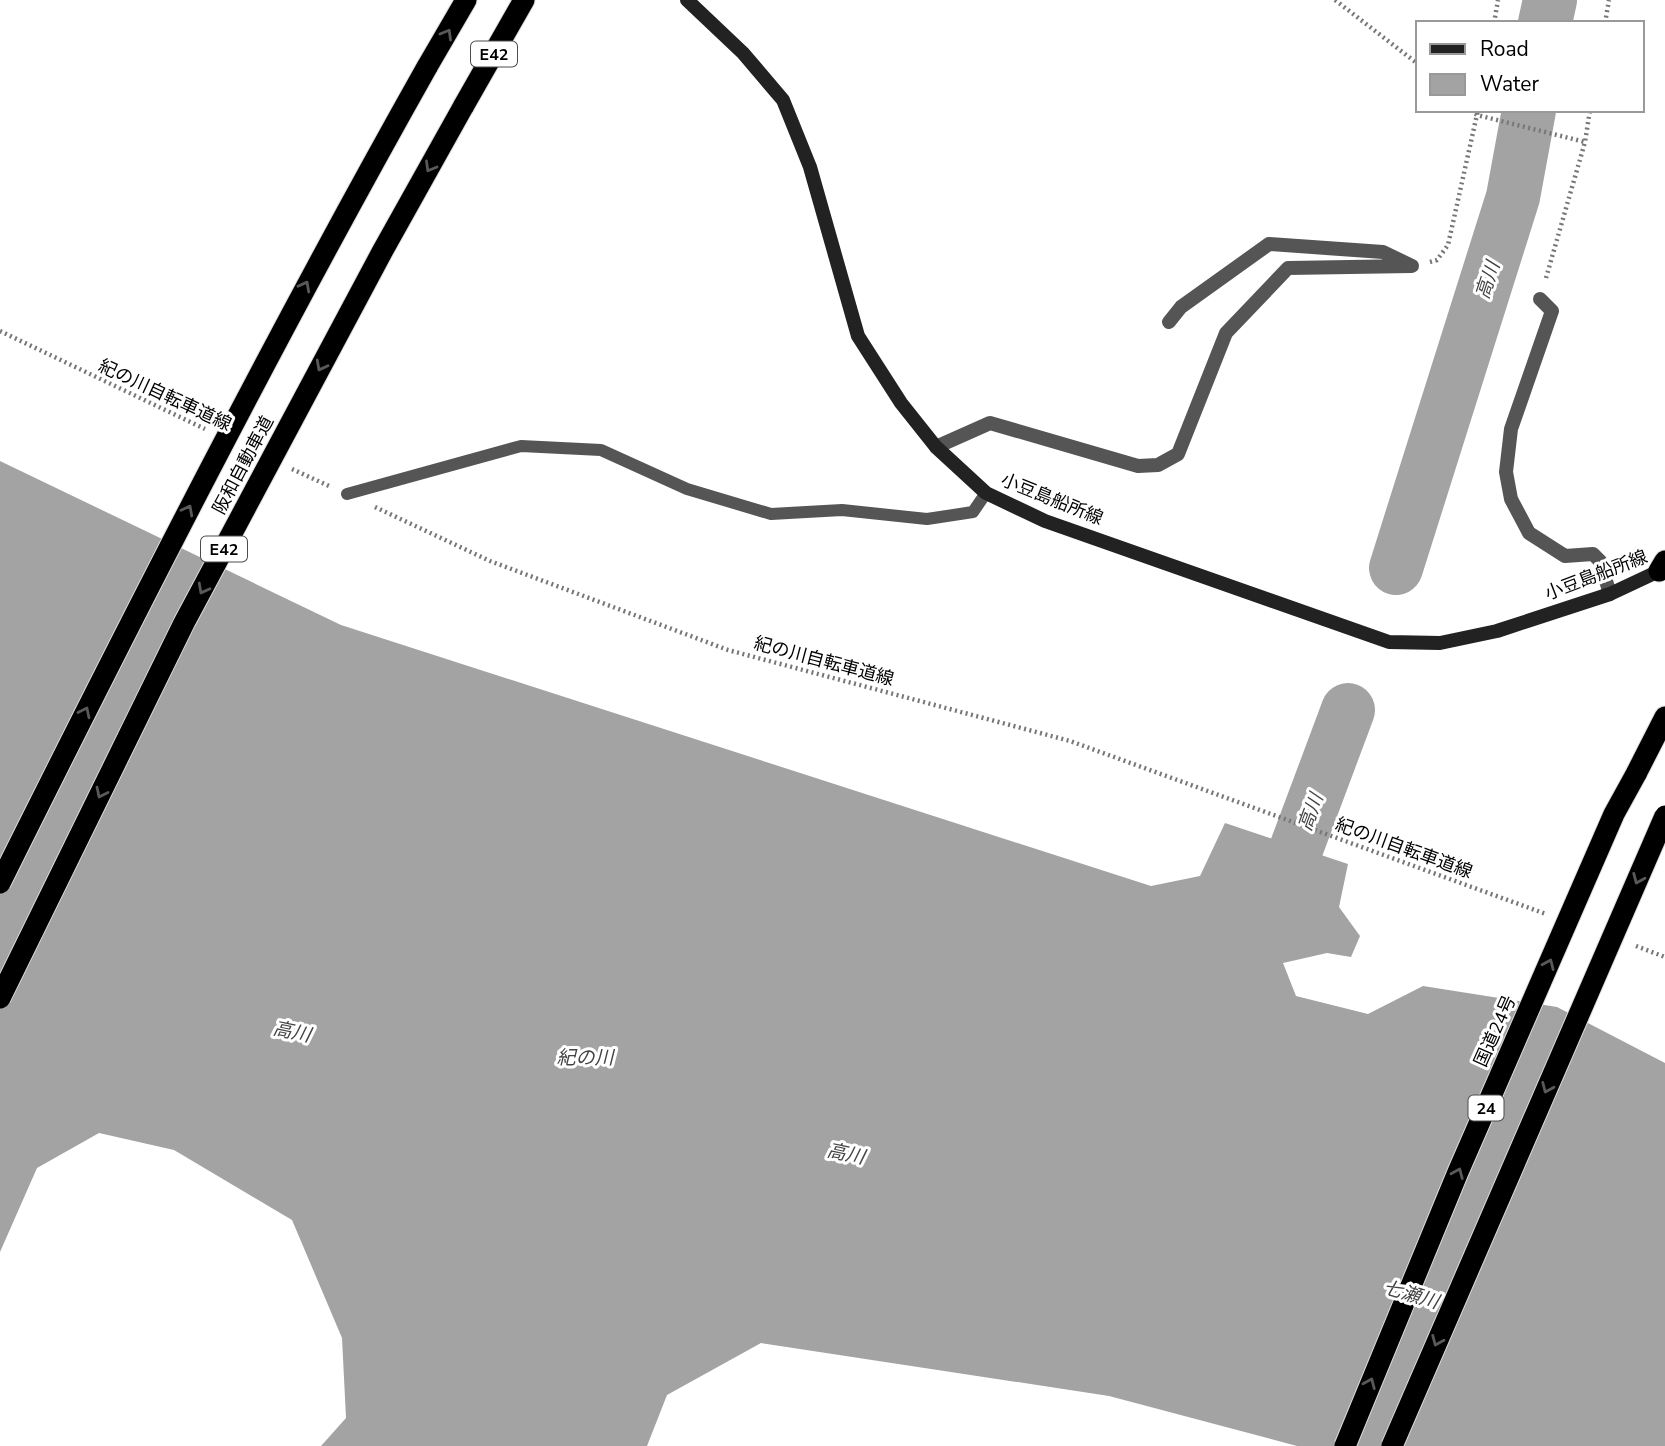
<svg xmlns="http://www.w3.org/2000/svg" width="1665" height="1446" viewBox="0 0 1665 1446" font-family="'Nunito Sans','Noto Sans JP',sans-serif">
<rect width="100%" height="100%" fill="#fff"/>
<path fill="#a3a3a3" d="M 0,461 L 341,625 L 1151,886 L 1200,876 L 1225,823 L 1348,864 L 1339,907 L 1360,936 L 1351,957 L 1327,953 L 1283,963 L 1296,996 L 1368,1014 L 1423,986 L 1557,1007 L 1665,1063 L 1665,1446 L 1297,1446 L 1109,1396 L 761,1343 L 667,1395 L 647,1446 L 321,1446 L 346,1418 L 342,1338 L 292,1220 L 174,1150 L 99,1133 L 37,1168 L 0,1252 Z"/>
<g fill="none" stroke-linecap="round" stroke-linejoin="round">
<g stroke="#a3a3a3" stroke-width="54">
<path d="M 1545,23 L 1550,0"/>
<path d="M 1396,568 L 1513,197 L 1529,110"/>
<path d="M 1271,916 L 1348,710"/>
</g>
<g stroke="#dbdbdb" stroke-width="23">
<g id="highway">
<path d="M 427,67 L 466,0"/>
<path d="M 463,107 L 524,0"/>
<path d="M 1659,571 L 1665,561"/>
<path d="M 1636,774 L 1665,717"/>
</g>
</g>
<g stroke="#777" stroke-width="4.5" stroke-dasharray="2 3.5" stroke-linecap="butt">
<path d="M 1335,0 L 1418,64"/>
<path d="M 1494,23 L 1498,0"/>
<path d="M 1605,23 L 1609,0"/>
<path d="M 1471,110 L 1477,115 L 1585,142"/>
<path d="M 1430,262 L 1437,260 L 1448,245 L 1478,110"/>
<path d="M 1546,278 L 1585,142 L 1590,110"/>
<path d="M 0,331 L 205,429"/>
<path d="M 292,469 L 329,486"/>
<path d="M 375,507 L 490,561 L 728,650 L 1070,741 L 1546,914"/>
<path d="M 1636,946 L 1665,957"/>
</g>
<path stroke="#555" stroke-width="12" d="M 347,494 L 521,446 L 601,450 L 687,489 L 771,514 L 842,510 L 927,519 L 973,512 L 986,493"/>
<g stroke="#555" stroke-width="14">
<path d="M 1540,299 L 1552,311 L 1511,429 L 1506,472 L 1511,499 L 1529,533 L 1565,556 L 1593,554 L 1600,561 L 1610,594"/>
<path d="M 936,447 L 990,423 L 1138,466 L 1158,465 L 1178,454 L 1226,333 L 1288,268 L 1412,266 L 1383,252 L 1269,244 L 1181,307 L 1169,322"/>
</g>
<path stroke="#222" stroke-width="14" d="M 687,0 L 743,53 L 783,100 L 810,167 L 858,336 L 901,403 L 936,447 L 986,493 L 1045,521 L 1389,642 L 1440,643 L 1497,631 L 1610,594 L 1659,571 L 1665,571"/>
<use href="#highway" stroke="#000" stroke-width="21"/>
<g stroke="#dbdbdb" stroke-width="23" stroke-linecap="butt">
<g id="highway-bridge">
<path d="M 0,883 C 137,608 276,335 427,67"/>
<path d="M 0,998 L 184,623 L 382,252 L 463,107"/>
<path d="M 1345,1446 L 1458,1172 L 1614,814 L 1636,774"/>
<path d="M 1392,1446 L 1665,816"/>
</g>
</g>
<use href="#highway-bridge" stroke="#000" stroke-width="21"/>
</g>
<defs><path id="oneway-chevron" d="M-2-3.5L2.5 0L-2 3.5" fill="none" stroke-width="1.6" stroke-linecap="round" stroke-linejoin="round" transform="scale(1.75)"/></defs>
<g stroke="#595959">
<use href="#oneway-chevron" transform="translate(447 34) rotate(-60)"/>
<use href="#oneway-chevron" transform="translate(430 167) rotate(120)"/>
<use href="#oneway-chevron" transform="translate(305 286) rotate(-62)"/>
<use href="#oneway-chevron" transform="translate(321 366) rotate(118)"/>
<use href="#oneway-chevron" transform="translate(188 510) rotate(-62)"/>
<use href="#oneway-chevron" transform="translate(203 589) rotate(118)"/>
<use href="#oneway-chevron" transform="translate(85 712) rotate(-64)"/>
<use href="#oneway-chevron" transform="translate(101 793) rotate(116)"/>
<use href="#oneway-chevron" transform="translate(1638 879) rotate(113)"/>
<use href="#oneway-chevron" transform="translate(1549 964) rotate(-66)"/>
<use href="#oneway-chevron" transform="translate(1547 1088) rotate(113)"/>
<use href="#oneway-chevron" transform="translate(1458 1173) rotate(-67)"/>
<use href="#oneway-chevron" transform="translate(1437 1341) rotate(113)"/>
<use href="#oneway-chevron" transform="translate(1370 1383) rotate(-67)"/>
</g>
<g text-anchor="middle" stroke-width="6" stroke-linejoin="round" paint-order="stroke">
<g fill="#fff" stroke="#4c4c4c" stroke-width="2">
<rect x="471" y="41.5" width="46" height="25" rx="5"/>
<rect x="201" y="536.5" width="46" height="25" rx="5"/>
<rect x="1468.5" y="1095.5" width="35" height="25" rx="5"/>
</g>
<g font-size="16" font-weight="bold" fill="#000">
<text x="494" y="60">E42</text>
<text x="224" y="555">E42</text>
<text x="1486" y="1114">24</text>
</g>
<g font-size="18" fill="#000" stroke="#fff">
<text transform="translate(165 395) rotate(25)" y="6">紀の川自転車道線</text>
<text transform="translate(243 465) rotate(-62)" y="6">阪和自動車道</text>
<text transform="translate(1052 499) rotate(22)" y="6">小豆島船所線</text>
<text transform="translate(1596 575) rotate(-21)" y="6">小豆島船所線</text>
<text transform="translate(824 661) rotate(15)" y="6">紀の川自転車道線</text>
<text transform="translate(1404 848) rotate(20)" y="6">紀の川自転車道線</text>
<text transform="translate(1495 1031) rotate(-66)" y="6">国道24号</text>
</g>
<g font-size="19" font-style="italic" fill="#444" stroke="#fff">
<text transform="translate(1487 280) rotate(-72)" y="7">高川</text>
<text transform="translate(1310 812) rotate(-70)" y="7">高川</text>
<text transform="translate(292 1031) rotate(12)" y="7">高川</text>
<text x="585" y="1064">紀の川</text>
<text transform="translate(846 1153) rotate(12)" y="7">高川</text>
<text transform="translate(1411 1294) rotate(16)" y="7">七瀬川</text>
</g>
</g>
<rect x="1416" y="21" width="228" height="91" fill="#ffffff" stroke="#999999" stroke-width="2"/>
<rect x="1430" y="44" width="35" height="10" fill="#222222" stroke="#999999" stroke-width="2"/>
<text x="1480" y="56" font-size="21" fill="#000000">Road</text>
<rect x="1430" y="74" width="35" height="21" fill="#a3a3a3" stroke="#999999" stroke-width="2"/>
<text x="1480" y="91" font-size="21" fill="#000000">Water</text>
</svg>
